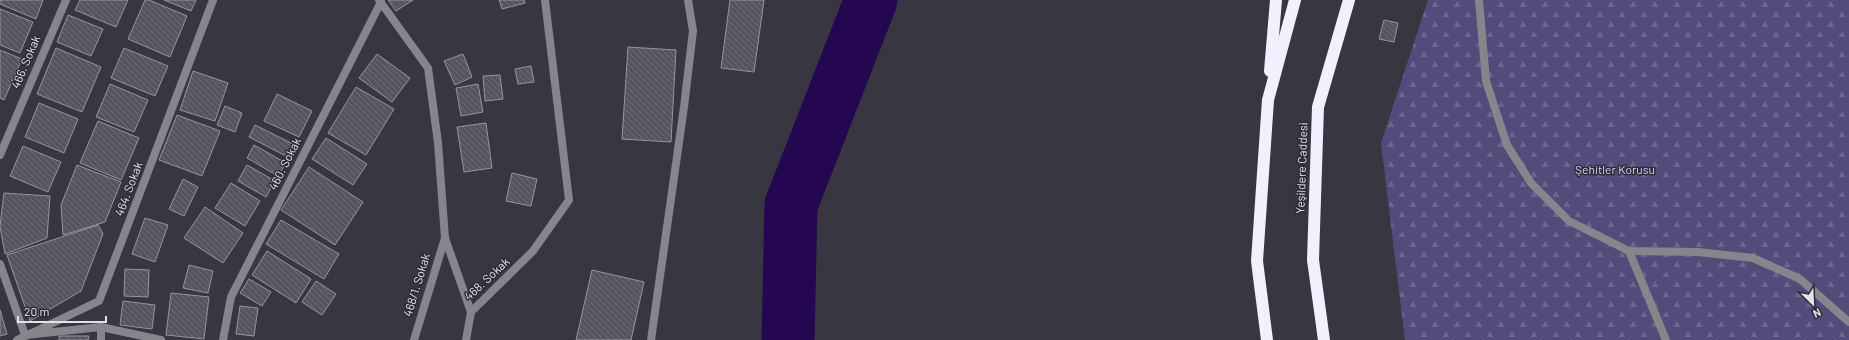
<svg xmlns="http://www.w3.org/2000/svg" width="1849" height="340" viewBox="0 0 1849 340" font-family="Barlow,sans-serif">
<defs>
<pattern id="forest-firs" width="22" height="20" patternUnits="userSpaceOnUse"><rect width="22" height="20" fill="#554b7b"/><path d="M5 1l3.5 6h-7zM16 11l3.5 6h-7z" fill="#6d658e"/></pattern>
<pattern id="building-back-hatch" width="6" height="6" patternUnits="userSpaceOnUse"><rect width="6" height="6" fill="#565460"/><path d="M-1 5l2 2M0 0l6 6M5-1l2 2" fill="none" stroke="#6e6c77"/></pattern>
</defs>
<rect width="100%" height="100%" fill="#383641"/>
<path fill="url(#forest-firs)" d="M 1428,0 L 1849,0 L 1849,340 L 1405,340 L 1381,143 Z"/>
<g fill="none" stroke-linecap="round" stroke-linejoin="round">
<path stroke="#240750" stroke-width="53" d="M 788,340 L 791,205 L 871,0"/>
</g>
<g fill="url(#building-back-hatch)" stroke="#9694a1">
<path d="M 0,0 L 43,0 L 36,19 L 0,4 Z"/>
<path d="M 80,0 L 128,0 L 116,27 L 75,10 Z"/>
<path d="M 145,0 L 149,0 L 187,16 L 170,57 L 128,39 Z"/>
<path d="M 164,0 L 196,0 L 191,11 Z"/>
<path d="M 388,0 L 413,0 L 396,11 Z"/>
<path d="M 499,0 L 524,0 L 525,3 L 502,9 Z"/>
<path d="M 730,0 L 764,0 L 754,72 L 721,68 Z"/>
<path d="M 0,9 L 33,22 L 20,53 L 0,45 Z"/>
<path d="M 68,15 L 103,29 L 91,56 L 57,42 Z"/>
<path d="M 1384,20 L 1398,23 L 1394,42 L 1379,39 Z"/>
<path d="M 628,47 L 676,50 L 671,142 L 622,139 Z"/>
<path d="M 56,48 L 101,67 L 82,112 L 37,94 Z"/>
<path d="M 124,48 L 168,66 L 155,96 L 111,78 Z"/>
<path d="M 0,50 L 22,59 L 4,100 L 0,98 Z"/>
<path d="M 377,54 L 410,78 L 392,102 L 359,78 Z"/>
<path d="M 463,54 L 472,77 L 455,85 L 444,61 Z"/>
<path d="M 531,66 L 534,82 L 518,84 L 515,69 Z"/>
<path d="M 193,71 L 228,83 L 215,121 L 180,110 Z"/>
<path d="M 500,75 L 503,99 L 485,101 L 483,76 Z"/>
<path d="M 110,84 L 148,100 L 134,132 L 96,117 Z"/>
<path d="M 478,84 L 483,112 L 461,116 L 456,88 Z"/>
<path d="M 356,87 L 394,109 L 366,155 L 328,133 Z"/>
<path d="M 277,94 L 312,111 L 299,137 L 264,121 Z"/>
<path d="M 39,103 L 78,119 L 64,153 L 25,137 Z"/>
<path d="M 225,106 L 242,113 L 235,132 L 217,125 Z"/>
<path d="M 177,115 L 220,131 L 202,176 L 159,160 Z"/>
<path d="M 98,121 L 139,138 L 121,180 L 80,163 Z"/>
<path d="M 486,123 L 492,168 L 464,172 L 457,127 Z"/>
<path d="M 255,125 L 295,145 L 288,157 L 249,137 Z"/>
<path d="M 326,138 L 367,164 L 353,185 L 312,159 Z"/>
<path d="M 254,145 L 286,163 L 278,176 L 247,158 Z"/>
<path d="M 23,146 L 61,162 L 48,192 L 10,176 Z"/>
<path d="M 77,165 L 121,182 L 105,222 L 63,235 L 61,205 Z"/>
<path d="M 247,165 L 275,181 L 266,197 L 238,181 Z"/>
<path d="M 309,167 L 363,202 L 335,245 L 281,210 Z"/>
<path d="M 512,173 L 537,179 L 531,206 L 506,201 Z"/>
<path d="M 183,179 L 198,187 L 184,216 L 169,209 Z"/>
<path d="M 231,183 L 260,201 L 245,226 L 215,208 Z"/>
<path d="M 4,193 L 50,196 L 47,238 L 5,254 L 0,226 Z"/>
<path d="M 205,207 L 243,233 L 223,263 L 184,238 Z"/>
<path d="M 145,218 L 168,225 L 155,262 L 132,254 Z"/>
<path d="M 281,220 L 339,254 L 324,279 L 266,244 Z"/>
<path d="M 98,225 L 103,234 L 81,291 L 30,321 L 7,255 Z"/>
<path d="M 267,251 L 311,279 L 296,303 L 252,275 Z"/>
<path d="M 189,265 L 213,271 L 208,293 L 183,288 Z"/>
<path d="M 125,269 L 149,270 L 148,297 L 124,296 Z"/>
<path d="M 592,270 L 644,282 L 631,340 L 576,340 Z"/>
<path d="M 249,279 L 271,292 L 262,306 L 240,293 Z"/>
<path d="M 316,281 L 336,294 L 322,315 L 302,302 Z"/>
<path d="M 171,293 L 209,297 L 204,339 L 166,335 Z"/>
<path d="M 123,301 L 155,305 L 152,329 L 120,325 Z"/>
<path d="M 240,306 L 258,308 L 254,336 L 236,334 Z"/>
<path d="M 0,310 L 7,334 L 0,336 Z"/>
<path d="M 59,336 L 89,336 L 88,340 L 59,340 Z"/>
</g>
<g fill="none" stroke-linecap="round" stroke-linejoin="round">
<g stroke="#86858b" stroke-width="8">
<path d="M 1479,0 L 1486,81 L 1507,145 L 1531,183 L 1569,221 L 1629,251 L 1698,252 L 1753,258 L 1800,279 L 1849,322"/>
<path d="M 1629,251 L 1666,340"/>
<path d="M 414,340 L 445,238"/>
<path d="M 466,340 L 471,312"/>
<path d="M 651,340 L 684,107 L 693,31 L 688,0"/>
</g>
<g stroke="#86858b" stroke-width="8">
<path d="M 379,0 L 428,68 L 438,143 L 445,238 L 471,312 L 533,251 L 569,200 L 545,0"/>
<path d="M 0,155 L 66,0"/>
<path d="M 0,264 L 25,335 L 101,327 L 161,340"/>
<path d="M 17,340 L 99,301 L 213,0"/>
<path d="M 101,340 L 101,327"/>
<path d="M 223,340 L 231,297 L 381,2"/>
</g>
<g stroke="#f2f0fe" stroke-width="12">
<path d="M 1270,71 L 1276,0"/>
<path d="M 1267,340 L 1257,261 L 1268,100 L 1295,0"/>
<path d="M 1324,340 L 1313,260 L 1318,107 L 1349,0"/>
</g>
</g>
<g text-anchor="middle" stroke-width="3" stroke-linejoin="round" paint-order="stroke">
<g font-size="12" fill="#e3e2e9" stroke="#2e2c37">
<text transform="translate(26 62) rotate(-67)" y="4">466. Sokak</text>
<text transform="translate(285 164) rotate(-63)" y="4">460. Sokak</text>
<text transform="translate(1302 168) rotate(-88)" y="4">Yeşildere Caddesi</text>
<text transform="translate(129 189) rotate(-69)" y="4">464. Sokak</text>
<text transform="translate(487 279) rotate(-43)" y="4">468. Sokak</text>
<text transform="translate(417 285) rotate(-73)" y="4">468/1. Sokak</text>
</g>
<g font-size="12" fill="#d9d2fd" stroke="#2e2c37">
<text x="1615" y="174">Şehitler Korusu</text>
</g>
</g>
<g transform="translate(1813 304) rotate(156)" stroke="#2e2c37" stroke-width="3" paint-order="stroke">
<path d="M0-3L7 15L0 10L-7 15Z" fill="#e3e2e9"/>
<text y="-6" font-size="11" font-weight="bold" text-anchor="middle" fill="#e3e2e9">N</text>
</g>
<path d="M18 316v6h88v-6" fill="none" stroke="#e3e2e9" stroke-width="2"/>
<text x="24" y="316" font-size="12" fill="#e3e2e9" stroke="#2e2c37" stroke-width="3" paint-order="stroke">20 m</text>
</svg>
